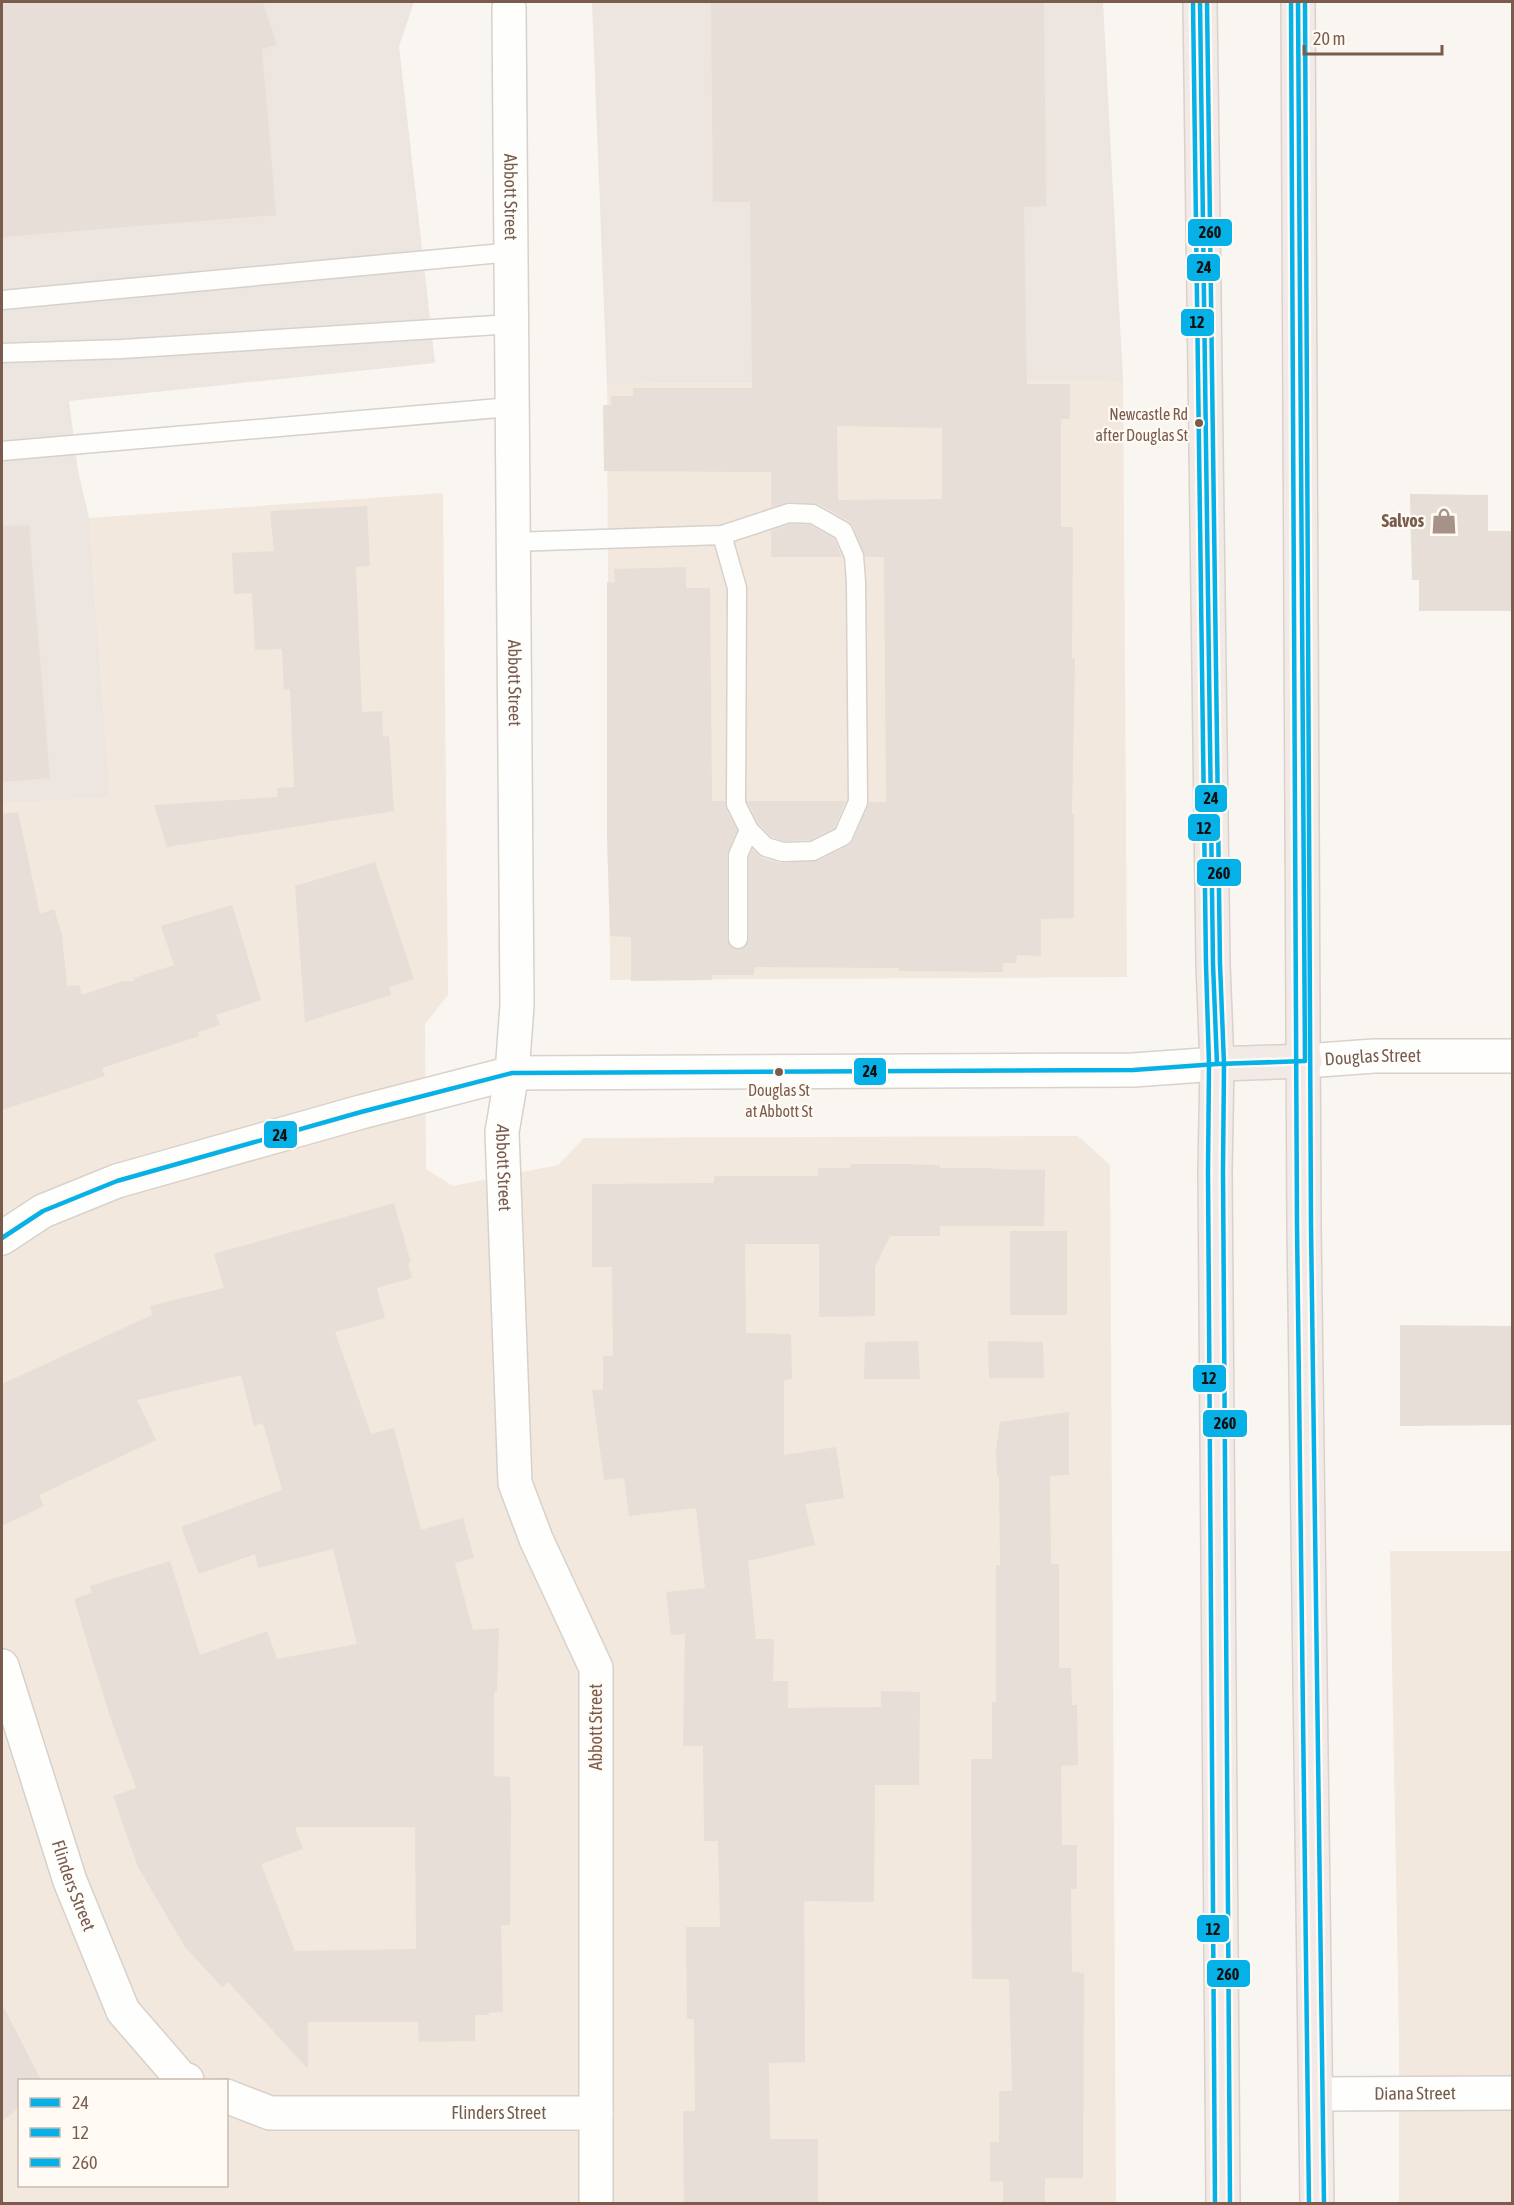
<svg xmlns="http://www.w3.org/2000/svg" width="1514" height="2205" viewBox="0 0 1514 2205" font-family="'Asap Condensed',sans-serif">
<rect width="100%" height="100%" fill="#f9f5f0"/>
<g fill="#f2e8de" fill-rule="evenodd">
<path d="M 1123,381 L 1127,977 L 610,980 L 607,384 Z"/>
<path d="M 443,493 L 448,995 L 425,1024 L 426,1169 L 453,1186 L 558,1165 L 584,1138 L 1078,1136 L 1110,1165 L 1116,2203 L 2,2204 L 2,803 L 110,796 L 89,518 ZM 20,2080 L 226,2080 L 226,2186 L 20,2186 Z"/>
<path d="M 1390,1551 L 1512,1551 L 1512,2203 L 1399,2203 L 1399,2035 Z"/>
</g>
<g fill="#ede5e0">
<path d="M 2,2 L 414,2 L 399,46 L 435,363 L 69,401 L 78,471 L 89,518 L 110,797 L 2,803 Z"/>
<path d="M 592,2 L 1103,2 L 1123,381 L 607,384 Z"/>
</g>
<g fill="#e6ded7" fill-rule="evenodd">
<path d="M 2,2 L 263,2 L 277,45 L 262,49 L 276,215 L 2,237 Z"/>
<path d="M 711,2 L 1044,2 L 1046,206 L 1024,207 L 1027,384 L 1070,384 L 1070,419 L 1061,419 L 1061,527 L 1073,527 L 1072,658 L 1075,658 L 1072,814 L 1074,814 L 1074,918 L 1041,919 L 1041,956 L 1017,955 L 1016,963 L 1003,963 L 1003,972 L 899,971 L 899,968 L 754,967 L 754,975 L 712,975 L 712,980 L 631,981 L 631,937 L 610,936 L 607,838 L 607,582 L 615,583 L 614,569 L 686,567 L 686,588 L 710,588 L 712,801 L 725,801 L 726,809 L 737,830 L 727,855 L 727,939 L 732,948 L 743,949 L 749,940 L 749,857 L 753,850 L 762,858 L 780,863 L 818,861 L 848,846 L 853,841 L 869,802 L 886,802 L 884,557 L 865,557 L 853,526 L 849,521 L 819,504 L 789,502 L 771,507 L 771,472 L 604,471 L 603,405 L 611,405 L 611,396 L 633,396 L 633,388 L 752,388 L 750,202 L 713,202 ZM 837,426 L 942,428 L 942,499 L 838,500 Z"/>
<path d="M 1410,494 L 1488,495 L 1488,531 L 1512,531 L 1512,611 L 1419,611 L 1419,580 L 1412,580 Z"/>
<path d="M 367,506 L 370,566 L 356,567 L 362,712 L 382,711 L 383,737 L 389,736 L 394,811 L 167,847 L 154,805 L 278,797 L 277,788 L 294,787 L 290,689 L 284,690 L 282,649 L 255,650 L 252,593 L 234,594 L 232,553 L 274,551 L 270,511 Z"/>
<path d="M 791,524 L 810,525 L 834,539 L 842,557 L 771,557 L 771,531 Z"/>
<path d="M 29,525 L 50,778 L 2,782 L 2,526 Z"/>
<path d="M 747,801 L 846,801 L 834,828 L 810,840 L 784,841 L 772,837 L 758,823 Z"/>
<path d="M 18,812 L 40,914 L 54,909 L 62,935 L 67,986 L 79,985 L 82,995 L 123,981 L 134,981 L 134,978 L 174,965 L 161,926 L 232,905 L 261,1000 L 216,1015 L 220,1025 L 198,1032 L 199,1036 L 102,1068 L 105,1076 L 2,1110 L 2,814 Z"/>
<path d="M 375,862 L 414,979 L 389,987 L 391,995 L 305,1022 L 295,886 Z"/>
<path d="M 851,1164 L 903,1164 L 940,1165 L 940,1168 L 993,1168 L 993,1169 L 1045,1170 L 1044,1226 L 940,1226 L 940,1236 L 890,1236 L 875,1267 L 875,1316 L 819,1317 L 819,1244 L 745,1244 L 746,1333 L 791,1334 L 792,1379 L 784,1380 L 784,1455 L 836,1447 L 844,1498 L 805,1504 L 815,1545 L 748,1561 L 756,1639 L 774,1639 L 773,1681 L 788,1681 L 788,1708 L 881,1707 L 881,1691 L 920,1692 L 919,1785 L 875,1785 L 874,1902 L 804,1901 L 805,2062 L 769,2063 L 770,2139 L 818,2139 L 818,2204 L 684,2204 L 683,2111 L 695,2111 L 694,2019 L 687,2019 L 686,1927 L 720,1927 L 718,1841 L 704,1841 L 703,1746 L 683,1746 L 685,1634 L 671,1635 L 666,1592 L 705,1588 L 696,1508 L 629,1516 L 624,1478 L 604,1480 L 592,1390 L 603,1390 L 603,1356 L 613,1356 L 612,1267 L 592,1267 L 592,1184 L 714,1183 L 714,1176 L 818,1176 L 818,1168 L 850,1168 Z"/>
<path d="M 394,1203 L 411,1263 L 408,1263 L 412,1278 L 377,1288 L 385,1318 L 335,1332 L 371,1434 L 394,1428 L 421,1530 L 463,1518 L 474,1558 L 455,1563 L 473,1630 L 499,1628 L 497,1692 L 494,1692 L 494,1776 L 510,1777 L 511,1808 L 510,1925 L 501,1925 L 503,2012 L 489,2013 L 489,2015 L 475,2015 L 475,2041 L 419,2042 L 418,2022 L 308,2022 L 308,2069 L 228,1982 L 222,1987 L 185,1947 L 138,1867 L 113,1796 L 136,1788 L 111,1720 L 74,1599 L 92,1593 L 90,1586 L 170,1561 L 200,1655 L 267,1631 L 277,1659 L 357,1644 L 333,1549 L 258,1568 L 255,1554 L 199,1574 L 181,1527 L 282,1490 L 263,1423 L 254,1426 L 241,1375 L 137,1400 L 156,1440 L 39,1495 L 44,1506 L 2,1526 L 2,1384 L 152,1315 L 150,1306 L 224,1288 L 214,1254 ZM 295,1827 L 415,1827 L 416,1949 L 295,1951 L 261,1864 L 303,1849 Z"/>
<rect x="1010" y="1231" width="57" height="84"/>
<path d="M 1400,1325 L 1512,1326 L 1512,1425 L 1400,1426 Z"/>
<path d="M 918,1341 L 920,1379 L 864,1379 L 865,1342 Z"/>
<path d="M 988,1341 L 1043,1342 L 1044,1378 L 989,1378 Z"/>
<path d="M 1069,1412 L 1069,1475 L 1050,1476 L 1051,1564 L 1059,1564 L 1059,1668 L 1071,1668 L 1072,1705 L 1077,1705 L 1078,1765 L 1061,1766 L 1062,1845 L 1077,1845 L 1077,1889 L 1071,1889 L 1072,1972 L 1084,1973 L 1083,2178 L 1045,2178 L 1045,2204 L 1003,2204 L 1003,2181 L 990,2182 L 990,2142 L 999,2142 L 999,2091 L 1012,2091 L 1009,1979 L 972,1979 L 971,1759 L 992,1759 L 992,1702 L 996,1702 L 996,1565 L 1000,1565 L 999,1476 L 997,1476 L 996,1451 L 1000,1422 Z"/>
<path d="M 2,2004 L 41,2080 L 20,2080 L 20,2107 L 2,2121 Z"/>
</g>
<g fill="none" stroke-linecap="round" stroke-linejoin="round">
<g stroke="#d7d1cb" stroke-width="21">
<g id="lane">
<path d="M 2,300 L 512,252"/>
<path d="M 2,353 L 122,349 L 512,324"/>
<path d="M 2,451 L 511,407"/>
<path d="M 512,542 L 722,535 L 789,513 L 813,514 L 843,531 L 854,556 L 856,582 L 858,802 L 843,836 L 813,851 L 783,852 L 766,847 L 749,830 L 736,804 L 737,588 L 722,535"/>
<path d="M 738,939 L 738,855 L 749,830"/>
</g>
</g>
<g stroke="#d7d1cb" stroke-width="36">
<g id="street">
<path id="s1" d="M 509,8 L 517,1005 L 512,1073 L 502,1132 L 515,1483 L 536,1539 L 596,1668 L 596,2204"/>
<path id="s2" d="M 2,1666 L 70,1881 L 123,2011 L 182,2079 L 187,2080"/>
<path id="s3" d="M 1316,2094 L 1512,2093"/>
<path id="s4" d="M 226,2096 L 270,2113 L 596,2113"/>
</g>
</g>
<g stroke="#d9d2cb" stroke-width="36">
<g id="secondary">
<path id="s5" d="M 1305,1061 L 1374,1056 L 1512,1056"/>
<path d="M 2,1238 L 43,1211 L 117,1181 L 361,1112 L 512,1073 L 1133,1070 L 1217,1064"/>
</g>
</g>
<g stroke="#dad1cc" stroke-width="36">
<g id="highway">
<path d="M 1200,2 L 1213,964 L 1217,1064 L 1215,1171 L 1223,2204"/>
<path d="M 1298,2 L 1304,1225 L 1317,2204"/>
<path d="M 1217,1064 L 1305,1061"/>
</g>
</g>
<use href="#lane" stroke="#fefefd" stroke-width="18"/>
<use href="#street" stroke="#fefefd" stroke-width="33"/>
<use href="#secondary" stroke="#fefefd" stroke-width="33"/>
<use href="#highway" stroke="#f2eae7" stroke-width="33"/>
<g stroke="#fffaf3" stroke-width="9">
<g id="bus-1">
<path d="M 1200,2 L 1213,964 L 1217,1064"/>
<path d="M 2,1238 L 43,1211 L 117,1181 L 361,1112 L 512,1073 L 1133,1070 L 1217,1064 L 1305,1061 L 1298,2"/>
</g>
</g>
<g stroke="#fffaf3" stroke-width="9">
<g id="bus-2">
<path d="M 1193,2 L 1206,964 L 1209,1064 L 1208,1171 L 1215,2204"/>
<path d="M 1291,2 L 1297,1225 L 1309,2204"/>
</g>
</g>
<g stroke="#fffaf3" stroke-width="9">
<g id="bus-3">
<path d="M 1207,2 L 1220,964 L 1224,1064 L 1223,1171 L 1230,2204"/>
<path d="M 1305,2 L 1311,1225 L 1324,2204"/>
</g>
</g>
<use href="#bus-1" stroke="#06b1e7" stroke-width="4.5"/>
<use href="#bus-2" stroke="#06b1e7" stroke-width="4.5"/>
<use href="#bus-3" stroke="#06b1e7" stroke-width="4.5"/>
</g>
<defs>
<g id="shop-bare" transform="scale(2.07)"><path d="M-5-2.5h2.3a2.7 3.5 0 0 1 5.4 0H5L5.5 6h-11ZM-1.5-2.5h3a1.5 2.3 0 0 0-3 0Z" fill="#a69286" stroke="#fffaf3" stroke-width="2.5" paint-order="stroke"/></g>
</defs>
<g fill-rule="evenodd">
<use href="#shop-bare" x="1444" y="521"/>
</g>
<g fill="#7a5c4d" stroke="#fffaf3" stroke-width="2">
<circle cx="1199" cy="423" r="5"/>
<circle cx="779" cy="1072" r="5"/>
</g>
<g text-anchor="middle" stroke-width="4.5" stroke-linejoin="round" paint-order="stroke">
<g font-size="16" fill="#7a5c4d" stroke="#fffaf3" text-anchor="end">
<text x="1188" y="420">Newcastle Rd<tspan x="1188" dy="21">after Douglas St</tspan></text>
<text x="779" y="1096" text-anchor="middle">Douglas St<tspan x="779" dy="21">at Abbott St</tspan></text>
</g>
<g font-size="18" fill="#7a5c4d" stroke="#fffaf3">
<text dy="6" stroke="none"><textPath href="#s1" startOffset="189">Abbott Street</textPath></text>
<text dy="6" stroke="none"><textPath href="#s1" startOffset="675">Abbott Street</textPath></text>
<text dy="6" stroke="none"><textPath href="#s5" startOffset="68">Douglas Street</textPath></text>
<text dy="6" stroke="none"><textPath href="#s1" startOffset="1161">Abbott Street</textPath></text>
<text transform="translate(596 1727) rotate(-90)" y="6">Abbott Street</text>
<text dy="6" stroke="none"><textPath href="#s2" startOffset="231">Flinders Street</textPath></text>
<text dy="6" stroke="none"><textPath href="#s3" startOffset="99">Diana Street</textPath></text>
<text dy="6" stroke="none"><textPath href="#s4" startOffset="276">Flinders Street</textPath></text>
</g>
<g font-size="18" font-weight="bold" fill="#7a5c4d" stroke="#fffaf3" text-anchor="end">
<text x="1424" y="527">Salvos</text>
</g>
</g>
<g stroke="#fffaf3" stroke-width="2">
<rect x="1187" y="218" width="46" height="29" rx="6" fill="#06b1e7"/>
<rect x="1186" y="253" width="35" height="29" rx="6" fill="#06b1e7"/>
<rect x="1180" y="308" width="35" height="29" rx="6" fill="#06b1e7"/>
<rect x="1194" y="784" width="34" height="29" rx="6" fill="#06b1e7"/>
<rect x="1187" y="813" width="34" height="29" rx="6" fill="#06b1e7"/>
<rect x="1196" y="858" width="46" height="29" rx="6" fill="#06b1e7"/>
<rect x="853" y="1057" width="34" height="29" rx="6" fill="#06b1e7"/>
<rect x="263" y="1120" width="35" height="29" rx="6" fill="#06b1e7"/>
<rect x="1192" y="1364" width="35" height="29" rx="6" fill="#06b1e7"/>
<rect x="1202" y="1409" width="46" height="29" rx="6" fill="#06b1e7"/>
<rect x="1196" y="1914" width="34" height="29" rx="6" fill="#06b1e7"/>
<rect x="1206" y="1959" width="45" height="29" rx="6" fill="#06b1e7"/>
</g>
<g font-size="16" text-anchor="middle" font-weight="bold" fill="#111">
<text x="1210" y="238">260</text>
<text x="1204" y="273">24</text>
<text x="1197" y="328">12</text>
<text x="1211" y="804">24</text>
<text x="1204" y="834">12</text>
<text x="1219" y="879">260</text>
<text x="870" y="1077">24</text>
<text x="280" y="1141">24</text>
<text x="1209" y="1384">12</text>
<text x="1225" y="1429">260</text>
<text x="1213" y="1935">12</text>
<text x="1228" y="1980">260</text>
</g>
<rect width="1514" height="2205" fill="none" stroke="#7a5c4d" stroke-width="6"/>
<rect x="18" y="2079" width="210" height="108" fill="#fffaf3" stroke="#cabbb1" stroke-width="1.5"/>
<rect x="30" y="2098" width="30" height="9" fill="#06b1e7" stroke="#cabbb1" stroke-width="1.5"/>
<text x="72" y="2109" font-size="18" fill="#7a5c4d">24</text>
<rect x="30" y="2128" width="30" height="9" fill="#06b1e7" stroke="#cabbb1" stroke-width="1.5"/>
<text x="72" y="2139" font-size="18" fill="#7a5c4d">12</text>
<rect x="30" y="2158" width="30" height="9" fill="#06b1e7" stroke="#cabbb1" stroke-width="1.5"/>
<text x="72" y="2169" font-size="18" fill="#7a5c4d">260</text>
<path d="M1304 45v9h138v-9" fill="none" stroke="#7a5c4d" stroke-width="3"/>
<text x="1313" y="45" font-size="18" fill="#7a5c4d" stroke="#fffaf3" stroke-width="4.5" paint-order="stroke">20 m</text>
</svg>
